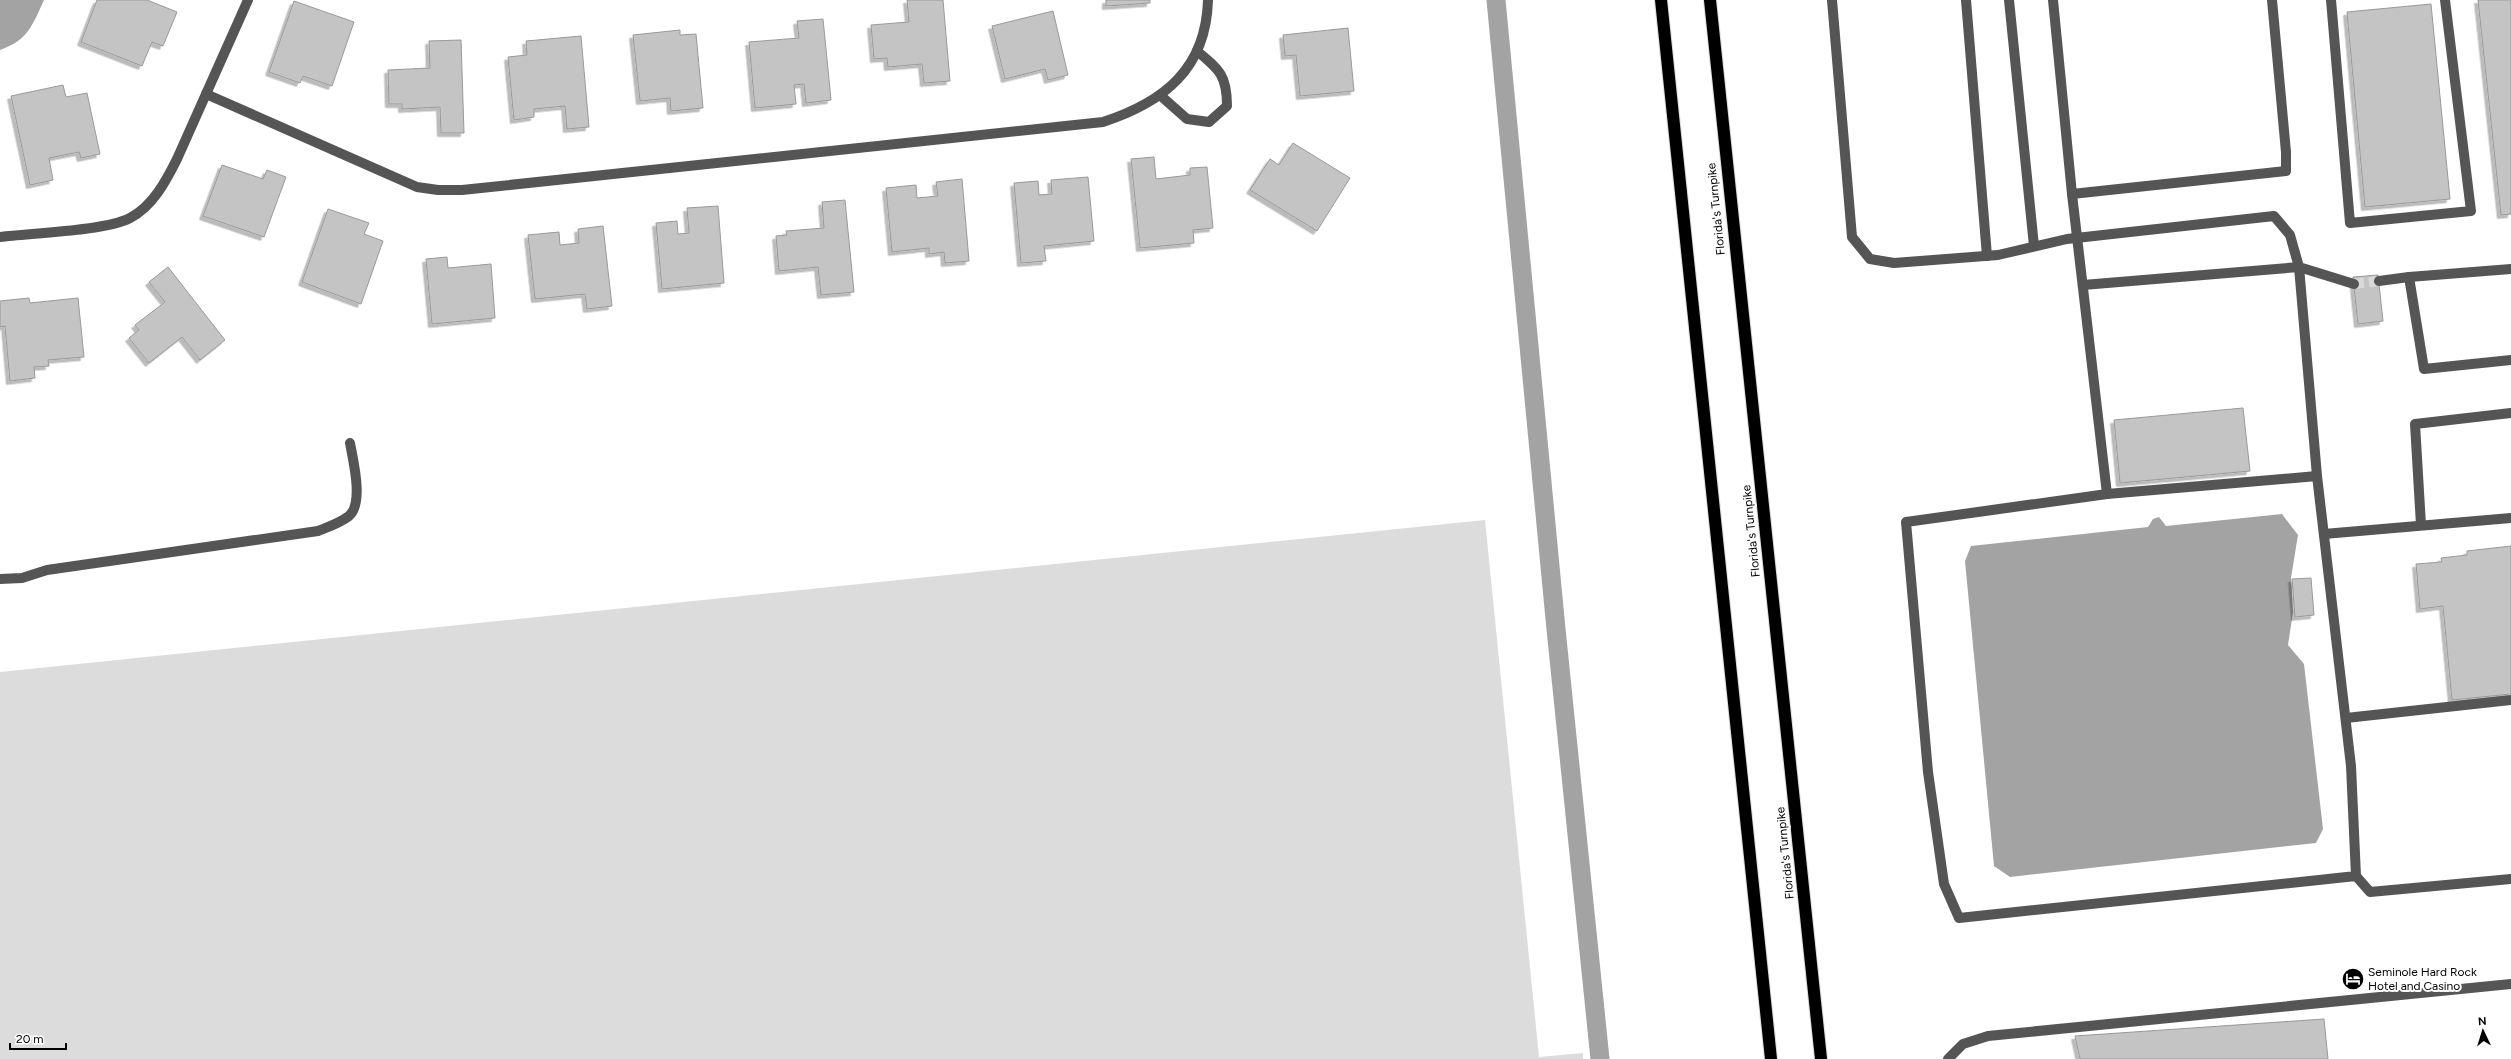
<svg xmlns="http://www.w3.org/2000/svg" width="2511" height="1059" viewBox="0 0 2511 1059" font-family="Figtree,sans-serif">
<defs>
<filter id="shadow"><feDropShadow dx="-3.5" dy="3.5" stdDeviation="0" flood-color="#0004"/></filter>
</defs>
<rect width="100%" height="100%" fill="#fff"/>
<path fill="#dcdcdc" d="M 1485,520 L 1539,1057 L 1583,1053 L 1583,1059 L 0,1059 L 0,672 Z"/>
<g fill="#a3a3a3">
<path d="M 0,0 L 44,0 C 32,26 28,40 0,50 Z"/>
<path d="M 2282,514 L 2298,535 L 2291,578 L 2293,612 L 2288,645 L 2304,664 L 2323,829 L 2316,843 L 2010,877 L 1994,866 L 1965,561 L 1971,546 L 2148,527 L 2153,519 L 2159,517 L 2166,526 Z"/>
</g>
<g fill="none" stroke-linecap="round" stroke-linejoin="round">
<path stroke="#a3a3a3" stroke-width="19" d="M 1496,0 L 1556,629 L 1600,1059"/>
</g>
<g fill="#c4c4c4" stroke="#999" filter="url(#shadow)">
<path d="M 97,0 L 147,0 L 177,12 L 163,46 L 152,42 L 142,66 L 81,42 Z"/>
<path d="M 907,0 L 943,0 L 950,81 L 924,83 L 922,64 L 888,67 L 887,58 L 874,59 L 871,25 L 909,22 Z"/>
<path d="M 1106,0 L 1150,0 L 1150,3 L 1106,6 Z"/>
<path d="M 2478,0 L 2511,0 L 2511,214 L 2501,215 Z"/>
<path d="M 294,1 L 354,22 L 332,86 L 303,76 L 300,83 L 269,72 Z"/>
<path d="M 2431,4 L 2450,199 L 2365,207 L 2347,12 Z"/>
<path d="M 1053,11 L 1068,75 L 1048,80 L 1045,69 L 1005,79 L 992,26 Z"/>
<path d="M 823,19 L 831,100 L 806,103 L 804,84 L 794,85 L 796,104 L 755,108 L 749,42 L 799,38 L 797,21 Z"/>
<path d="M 1348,28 L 1354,91 L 1300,96 L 1296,55 L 1285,56 L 1283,35 Z"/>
<path d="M 680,30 L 680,35 L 696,34 L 703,108 L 671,111 L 670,98 L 640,101 L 633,35 Z"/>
<path d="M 581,36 L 589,127 L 567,129 L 565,106 L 534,109 L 534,117 L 514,120 L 508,57 L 527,55 L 526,41 Z"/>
<path d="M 461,40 L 464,133 L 441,133 L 440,107 L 402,109 L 402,104 L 389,104 L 388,70 L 430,68 L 429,41 Z"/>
<path d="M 63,85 L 66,97 L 87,93 L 100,154 L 81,158 L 79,152 L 49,158 L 53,180 L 30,185 L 11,96 Z"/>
<path d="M 1293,143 L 1350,178 L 1317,231 L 1250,190 L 1270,159 L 1279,165 Z"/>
<path d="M 1154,157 L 1156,179 L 1190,175 L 1190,168 L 1207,167 L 1213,228 L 1193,230 L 1194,243 L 1140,248 L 1131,159 Z"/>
<path d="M 222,165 L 263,179 L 267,170 L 286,177 L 264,237 L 203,216 Z"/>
<path d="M 1088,177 L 1094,241 L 1044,246 L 1046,261 L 1021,263 L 1014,183 L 1038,181 L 1039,195 L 1052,194 L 1051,180 Z"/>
<path d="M 962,179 L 969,261 L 945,263 L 944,252 L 929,254 L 929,248 L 892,252 L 886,188 L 916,185 L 917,198 L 938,196 L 936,182 Z"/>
<path d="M 845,200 L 854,292 L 821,295 L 818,267 L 779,271 L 776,236 L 787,235 L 786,231 L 824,228 L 822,202 Z"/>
<path d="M 718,206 L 724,283 L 662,289 L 656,223 L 677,221 L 678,234 L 689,233 L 687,208 Z"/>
<path d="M 328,209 L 369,223 L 364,234 L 383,241 L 361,304 L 302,282 Z"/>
<path d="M 603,226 L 612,306 L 587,309 L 585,294 L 535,299 L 528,235 L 559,232 L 560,245 L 579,243 L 578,229 Z"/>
<path d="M 447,257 L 448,268 L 491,264 L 495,318 L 432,324 L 426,259 Z"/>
<path d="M 168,267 L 225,340 L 200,360 L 182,337 L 149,363 L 129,338 L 139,330 L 135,325 L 165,302 L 149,282 Z"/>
<path d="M 2378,275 L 2383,321 L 2358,324 L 2353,277 Z"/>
<path d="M 29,298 L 30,303 L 78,298 L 84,357 L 48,360 L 49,366 L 34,367 L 35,378 L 10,381 L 5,326 L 0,327 L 0,301 Z"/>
<path d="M 2243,408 L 2250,471 L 2120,483 L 2114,420 Z"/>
<path d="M 2511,546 L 2511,694 L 2452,700 L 2443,606 L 2420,609 L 2416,564 L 2442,562 L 2441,558 L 2467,555 L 2467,551 Z"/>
<path d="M 2311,578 L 2314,615 L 2295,617 L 2292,579 Z"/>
<path d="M 2324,1019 L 2328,1059 L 2080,1059 L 2075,1036 Z"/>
</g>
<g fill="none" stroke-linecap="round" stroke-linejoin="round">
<path stroke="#d9d9d9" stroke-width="10" stroke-dasharray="10 5" stroke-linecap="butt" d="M 2354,284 L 2379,281"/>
<g stroke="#dbdbdb" stroke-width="14">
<g id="highway">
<path d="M 1661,0 L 1771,1059"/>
<path d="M 1710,0 L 1821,1059"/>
</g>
</g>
<g stroke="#555" stroke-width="10">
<path d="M 1832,0 L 1852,237 L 1870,259 L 1894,263 L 1998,255 L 2067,239 L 2274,216 L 2290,235 L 2299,267 L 2354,284"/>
<path d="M 1966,0 L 1987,256"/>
<path d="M 2009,0 L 2034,246"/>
<path d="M 2053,0 L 2072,194"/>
<path d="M 2331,0 L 2350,223 L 2471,211 L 2445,0"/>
<path d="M 206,94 L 417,187 L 438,190 L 462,190 L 1103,122 C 1164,102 1206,69 1208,0"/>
<path d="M 1161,96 L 1187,119 L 1209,122 L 1227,106 C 1227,76 1220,70 1197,51"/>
<path d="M 0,237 C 32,233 105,231 130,218 C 153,206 166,181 177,159 L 248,0"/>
<path d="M 2409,277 L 2424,369 L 2511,360"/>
<path d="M 2379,281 L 2409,277 L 2511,269"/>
<path d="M 2083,285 L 2299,267 L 2317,476"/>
<path d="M 2107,494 L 2072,194 L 2286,171 L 2286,152 L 2272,0"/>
<path d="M 2421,525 L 2415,424 L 2511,413"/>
<path d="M 2324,534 L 2511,518"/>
<path d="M 0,579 L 22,578 L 47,570 L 318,531 C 328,527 340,523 349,516 C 364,503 353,460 350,443"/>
<path d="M 2346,718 L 2511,700"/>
<path d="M 2356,876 L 2351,766 L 2317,476 L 2107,494 L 1906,522 L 1928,772 L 1944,884 L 1959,918 L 2356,876 L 2370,892 L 2511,879"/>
<path d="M 1948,1059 L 1963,1044 L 1988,1036 L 2511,984"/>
</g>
<use href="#highway" stroke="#000" stroke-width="12"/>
</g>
<defs>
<g id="hotel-disc" transform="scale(1.15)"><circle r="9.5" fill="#000" stroke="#fff"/><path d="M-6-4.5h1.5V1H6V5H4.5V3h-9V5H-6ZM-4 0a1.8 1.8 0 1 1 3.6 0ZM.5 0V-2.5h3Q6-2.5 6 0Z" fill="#fff"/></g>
</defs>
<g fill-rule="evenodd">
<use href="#hotel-disc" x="2353" y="979"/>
</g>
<g text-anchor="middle" stroke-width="4" stroke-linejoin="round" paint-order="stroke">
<g font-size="12" fill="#000" stroke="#fff">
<text transform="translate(1716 209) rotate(-96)" y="4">Florida's Turnpike</text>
<text transform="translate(1751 531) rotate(-96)" y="4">Florida's Turnpike</text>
<text transform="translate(1785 853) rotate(-96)" y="4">Florida's Turnpike</text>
</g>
<g font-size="12" fill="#000" stroke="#fff" text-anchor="start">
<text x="2368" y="976">Seminole Hard Rock<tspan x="2368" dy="14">Hotel and Casino</tspan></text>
</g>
</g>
<g transform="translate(2483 1031) rotate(356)" stroke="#ffffff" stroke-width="3" paint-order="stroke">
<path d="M0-3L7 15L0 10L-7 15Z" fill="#000000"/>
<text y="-6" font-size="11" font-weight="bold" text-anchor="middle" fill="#000000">N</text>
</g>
<path d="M10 1043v6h56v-6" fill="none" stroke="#000000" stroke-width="2"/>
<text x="16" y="1043" font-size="12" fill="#000000" stroke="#ffffff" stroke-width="3" paint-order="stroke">20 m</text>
</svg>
